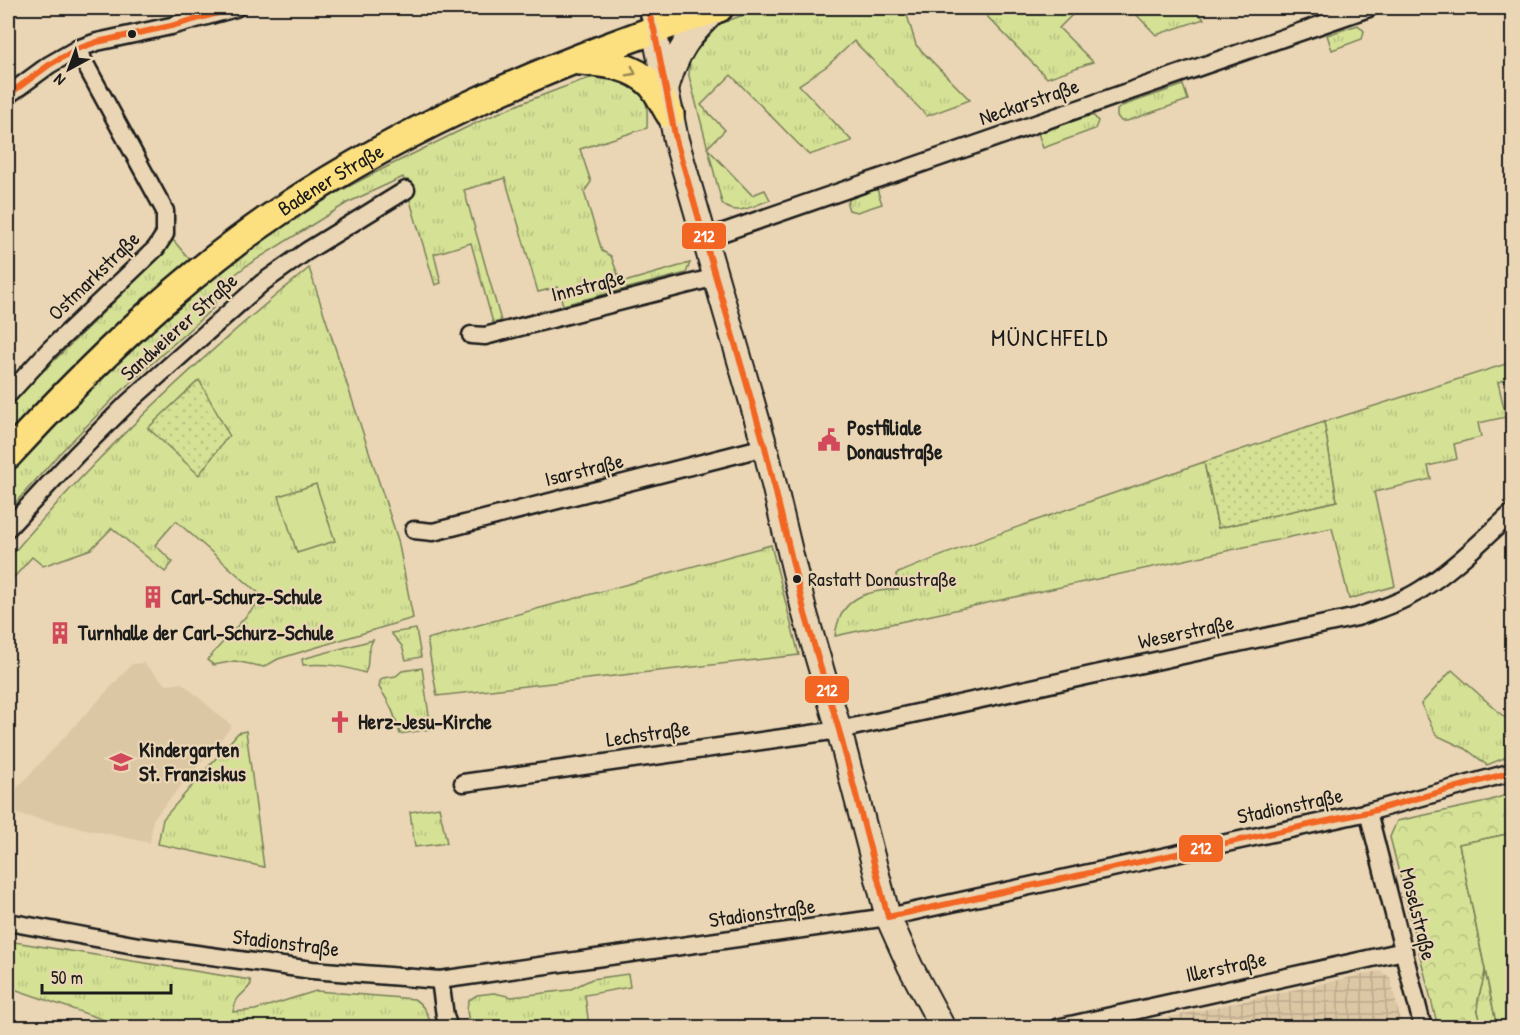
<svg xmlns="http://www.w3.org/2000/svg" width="1520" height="1035" viewBox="0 0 1520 1035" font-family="'Patrick Hand',sans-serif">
<defs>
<pattern id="industrial-grid" width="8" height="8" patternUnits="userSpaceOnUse" patternTransform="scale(1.5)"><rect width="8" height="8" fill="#dcc7a4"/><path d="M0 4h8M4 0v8" fill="none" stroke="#bcaa8d"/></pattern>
<pattern id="grass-tufts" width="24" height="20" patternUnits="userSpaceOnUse" patternTransform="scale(1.5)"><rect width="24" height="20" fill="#d5e295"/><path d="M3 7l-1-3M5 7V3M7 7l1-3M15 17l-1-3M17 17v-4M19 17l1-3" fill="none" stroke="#b6c180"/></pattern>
<pattern id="forest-crowns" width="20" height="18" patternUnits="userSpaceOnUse" patternTransform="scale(1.5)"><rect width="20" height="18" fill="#d5e295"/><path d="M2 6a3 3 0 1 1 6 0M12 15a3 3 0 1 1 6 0" fill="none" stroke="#b6c180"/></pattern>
<pattern id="park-dots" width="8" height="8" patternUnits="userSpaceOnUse" patternTransform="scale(1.5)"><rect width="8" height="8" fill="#d5e295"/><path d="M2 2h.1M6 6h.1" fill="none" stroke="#b6c180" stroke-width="1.8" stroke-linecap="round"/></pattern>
</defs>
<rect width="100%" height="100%" fill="#ead6b4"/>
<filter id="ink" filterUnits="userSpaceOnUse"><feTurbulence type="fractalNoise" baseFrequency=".0167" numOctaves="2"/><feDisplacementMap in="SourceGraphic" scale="12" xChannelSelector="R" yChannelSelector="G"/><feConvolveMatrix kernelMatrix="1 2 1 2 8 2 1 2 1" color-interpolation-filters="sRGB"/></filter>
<g filter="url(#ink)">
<path fill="#dcc7a4" d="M 143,663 L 167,685 L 182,683 L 232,726 L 153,819 L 150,843 L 8,812 L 8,798 L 132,664 Z"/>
<path fill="url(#industrial-grid)" d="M 1379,971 L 1390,977 L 1402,1027 L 1125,1027 Z"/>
<g fill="url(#grass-tufts)" stroke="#787f58" stroke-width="1.5">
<path d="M 763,8 L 931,8 L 907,15 L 916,45 L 970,100 L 927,116 L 854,41 L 827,66 L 799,85 L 852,141 L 809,155 L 731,75 L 701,105 L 725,130 L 707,148 L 752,195 L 765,190 L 770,200 C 754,205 735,218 722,203 L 689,76 L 690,54 L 713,26 Z"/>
<path d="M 979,8 L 1065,8 L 1072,15 L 1059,28 L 1093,62 L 1047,78 Z"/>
<path d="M 1130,8 L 1193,8 L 1204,19 L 1156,35 Z"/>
<path d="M 1358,25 L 1364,31 L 1362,39 L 1332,50 L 1327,35 Z"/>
<path d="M 607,75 C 622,77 642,87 646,103 C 648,110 647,121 647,128 L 580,149 L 591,182 L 584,192 L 602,251 L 611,256 L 621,283 L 690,263 L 686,273 L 563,305 L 558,287 L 538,292 L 505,178 L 464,190 L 501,321 L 493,323 L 471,243 L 434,254 L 441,283 L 435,285 L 403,177 L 347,203 L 246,266 L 219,287 L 214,307 L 116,396 L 59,454 L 8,511 L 8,472 C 86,387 170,303 265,237 C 322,197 385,168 447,137 C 481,120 515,105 551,92 C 570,85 587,77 607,75 Z"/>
<path d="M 1183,85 L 1188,100 L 1127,121 L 1121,121 L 1117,116 L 1117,110 L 1122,106 Z"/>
<path d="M 1088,116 L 1094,116 L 1098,121 L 1095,129 L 1043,148 L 1038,133 Z"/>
<path d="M 877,189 L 882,204 L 857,212 L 849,210 L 847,204 L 850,199 Z"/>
<path d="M 173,240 L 191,261 L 8,438 L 8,409 L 30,384 L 155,262 Z"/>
<path d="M 309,268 L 398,540 L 413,618 L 278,659 L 264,667 L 235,661 L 214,665 L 207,660 L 263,597 L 176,521 L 155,545 L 173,562 L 165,572 L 112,528 L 91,549 L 43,566 L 32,557 L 8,584 L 8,559 C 98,453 201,356 309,268 Z"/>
<path d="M 1512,362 L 1512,378 L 1498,382 L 1506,417 L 1478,423 L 1481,437 L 1454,444 L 1457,459 L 1428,466 L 1431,479 L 1374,492 L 1395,586 L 1349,599 L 1332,528 L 835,636 C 840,598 864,591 898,589 L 896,574 C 997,532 1100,498 1204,462 L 1218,528 L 1337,501 L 1324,422 Z"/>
<path d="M 771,545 L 799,655 L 437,696 L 427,639 Z"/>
<path d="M 416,629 L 421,657 L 406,660 L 402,646 L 391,633 Z"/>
<path d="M 373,640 C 364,656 371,662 365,673 C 343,666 326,663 303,665 L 302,659 Z"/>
<path d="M 422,668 L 431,729 L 400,734 C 396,716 390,703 379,687 L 380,681 L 383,678 L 396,676 L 402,671 Z"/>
<path d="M 1452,670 L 1512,724 L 1512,755 L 1487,765 L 1466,749 L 1436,735 L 1421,704 Z"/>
<path d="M 246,731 L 264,867 L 158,844 L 163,819 L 238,733 Z"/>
<path d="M 439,807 L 447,843 L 415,847 L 410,812 Z"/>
<path d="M 8,941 L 250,980 L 251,984 C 243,997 237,992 233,1012 L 255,1010 L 316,991 L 414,999 C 425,1006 428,1015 432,1027 L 125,1027 L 8,987 Z"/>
<path d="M 1485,970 L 1497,1027 L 1484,1027 C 1470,1002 1482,996 1485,970 Z"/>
<path d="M 628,974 L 630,987 L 585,995 L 589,1026 L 587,1027 L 472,1027 C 468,1019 465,1009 469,1000 L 477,995 L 494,993 L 512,997 L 569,990 L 592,979 Z"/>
</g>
<path fill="url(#forest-crowns)" stroke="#787f58" stroke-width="1.5" d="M 1512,793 L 1512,833 L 1459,844 L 1485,970 C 1482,996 1470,1002 1484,1027 L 1438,1027 L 1390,837 L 1397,821 L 1482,803 Z"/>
<g fill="url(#park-dots)" stroke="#787f58" stroke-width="1.5">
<path d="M 199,380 L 229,435 L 199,475 L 148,428 Z"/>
<path d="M 1324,422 L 1337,501 L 1218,528 L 1204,462 Z"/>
</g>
<g fill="#d5e295" stroke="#787f58" stroke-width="1.5">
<path d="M 316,484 L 335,541 L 297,553 L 279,496 Z"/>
<path d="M 1512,833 L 1512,1027 L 1497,1027 L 1459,844 Z"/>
</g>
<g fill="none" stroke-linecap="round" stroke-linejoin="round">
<g stroke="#1c1c1c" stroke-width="21">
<g id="street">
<path d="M 647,8 L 654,29"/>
<path d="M 8,95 L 49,65 L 77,49 L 97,42 L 171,26 L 236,8"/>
<path d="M 704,239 L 1369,8"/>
<path d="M 471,335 L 485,336 L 716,277"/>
<path d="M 8,395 L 50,349 L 156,248 L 165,234 L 165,211 L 77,49"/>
<path d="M 8,528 L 76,455 L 129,402 L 262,283 L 307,251 L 406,190"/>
<path d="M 414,530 L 433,532 L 765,447"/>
<path d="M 463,783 L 839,730 L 1357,617 C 1380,609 1402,602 1422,589 C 1455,568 1483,539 1512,513"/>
<path d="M 1368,812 L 1423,1028"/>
<path d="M 8,922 L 139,946 L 312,970 L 440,980 L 888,917 L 1368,812 L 1512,772"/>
<path d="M 440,980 L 445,1016 L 449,1028"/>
<path d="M 1057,1028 L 1404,951"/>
</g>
</g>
<g stroke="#1c1c1c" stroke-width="28">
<g id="secondary">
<path d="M 654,29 L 676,140 L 765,447 L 805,614 L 839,730 L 888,917 L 910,966 L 943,1028"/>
<path d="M 666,89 C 677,50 688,37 716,9"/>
</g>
</g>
<g stroke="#1c1c1c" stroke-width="32">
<g id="primary">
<path d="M 580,61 C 605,63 633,65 652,85 C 659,93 664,105 670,114"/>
<path id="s1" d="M 8,455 C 90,366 179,279 280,211 C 414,121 566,58 719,8"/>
</g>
</g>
<use href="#street" stroke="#ead6b4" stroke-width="16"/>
<use href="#secondary" stroke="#ead6b4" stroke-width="24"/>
<use href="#primary" stroke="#fce080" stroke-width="27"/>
<g stroke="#ead6b4" stroke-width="10">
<g id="bus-1">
<path d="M 647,8 L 654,29 L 676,140 L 765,447 L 805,614 L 839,730 L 888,917"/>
<path d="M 8,95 L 49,65 L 77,49 L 97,42 L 171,26 L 236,8"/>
<path d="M 888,917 L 1368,812 L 1512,772"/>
</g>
</g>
<use href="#bus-1" stroke="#f26522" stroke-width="6"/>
</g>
<defs><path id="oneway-chevron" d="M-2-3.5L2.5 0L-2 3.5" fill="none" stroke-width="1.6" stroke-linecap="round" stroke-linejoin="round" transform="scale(1.5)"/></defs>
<use stroke="#978853" href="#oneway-chevron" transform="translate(632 72) rotate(28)"/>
</g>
<defs>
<g id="civic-bare" transform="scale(1.8)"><path d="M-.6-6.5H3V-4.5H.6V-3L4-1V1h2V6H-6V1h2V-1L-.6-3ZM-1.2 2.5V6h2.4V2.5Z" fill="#d1495b" stroke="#ead6b4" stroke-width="2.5" paint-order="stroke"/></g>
<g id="building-bare" transform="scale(1.8)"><path d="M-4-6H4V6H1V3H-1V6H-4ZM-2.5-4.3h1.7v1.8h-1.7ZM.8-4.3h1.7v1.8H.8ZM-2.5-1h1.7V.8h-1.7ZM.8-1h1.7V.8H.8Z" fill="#d1495b" stroke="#ead6b4" stroke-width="2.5" paint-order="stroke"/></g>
<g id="church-bare" transform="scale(1.8)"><path d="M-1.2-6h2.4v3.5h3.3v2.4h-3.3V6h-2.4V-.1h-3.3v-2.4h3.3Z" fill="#d1495b" stroke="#ead6b4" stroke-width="2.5" paint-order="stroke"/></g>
<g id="school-bare" transform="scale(1.8)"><path d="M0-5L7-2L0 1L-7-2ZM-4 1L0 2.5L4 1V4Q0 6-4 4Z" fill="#d1495b" stroke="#ead6b4" stroke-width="2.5" paint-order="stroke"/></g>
</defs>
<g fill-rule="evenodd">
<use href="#civic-bare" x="829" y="440"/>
<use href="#building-bare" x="153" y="597"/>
<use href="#building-bare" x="60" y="633"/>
<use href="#church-bare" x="340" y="722"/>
<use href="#school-bare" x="121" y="762"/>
</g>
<g fill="#1c1c1c" stroke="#ead6b4" stroke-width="2">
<circle cx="132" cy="34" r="5"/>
<circle cx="797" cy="579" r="5"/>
</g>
<g text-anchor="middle" stroke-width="4.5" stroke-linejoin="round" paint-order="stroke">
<g font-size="20" fill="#1c1c1c" stroke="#ead6b4" text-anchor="start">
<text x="808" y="586">Rastatt Donaustraße</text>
</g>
<g font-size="21" fill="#1c1c1c" stroke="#ead6b4">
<text transform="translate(1029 102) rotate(-19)" y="7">Neckarstraße</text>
<text dy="7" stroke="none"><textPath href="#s1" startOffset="426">Badener Straße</textPath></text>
<text transform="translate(94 276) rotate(-44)" y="7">Ostmarkstraße</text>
<text transform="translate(588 286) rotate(-14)" y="7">Innstraße</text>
<text transform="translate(179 327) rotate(-42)" y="7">Sandweierer Straße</text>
<text transform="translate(584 470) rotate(-14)" y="7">Isarstraße</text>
<text transform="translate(1186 632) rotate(-12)" y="7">Weserstraße</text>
<text transform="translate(648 734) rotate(-8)" y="7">Lechstraße</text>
<text transform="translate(1290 806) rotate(-12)" y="7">Stadionstraße</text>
<text transform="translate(762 913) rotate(-8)" y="7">Stadionstraße</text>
<text transform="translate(1418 914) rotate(76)" y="7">Moselstraße</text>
<text transform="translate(286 943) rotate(7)" y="7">Stadionstraße</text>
<text transform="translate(1226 967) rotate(-12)" y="7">Illerstraße</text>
</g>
<g font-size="21" font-weight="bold" fill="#1c1c1c" stroke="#ead6b4" text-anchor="start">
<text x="847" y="435">Postfiliale<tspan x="847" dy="24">Donaustraße</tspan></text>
<text x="171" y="604">Carl-Schurz-Schule</text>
<text x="78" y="640">Turnhalle der Carl-Schurz-Schule</text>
<text x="358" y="729">Herz-Jesu-Kirche</text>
<text x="139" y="757">Kindergarten<tspan x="139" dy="24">St. Franziskus</tspan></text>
</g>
<g font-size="24" letter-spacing="1.5" fill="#1c1c1c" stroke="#ead6b4">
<text x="1050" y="346">MÜNCHFELD</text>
</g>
</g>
<g stroke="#ead6b4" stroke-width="2">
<rect x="681" y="222" width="46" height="28" rx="6" fill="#f26522"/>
<rect x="804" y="675" width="46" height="29" rx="6" fill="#f26522"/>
<rect x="1178" y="834" width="46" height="29" rx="6" fill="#f26522"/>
</g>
<g font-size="16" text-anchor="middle" font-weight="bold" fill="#fff">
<text x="704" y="242">212</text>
<text x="827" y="696">212</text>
<text x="1201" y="854">212</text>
</g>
<rect width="1520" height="1035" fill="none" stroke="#ead6b4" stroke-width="30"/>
<rect x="15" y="15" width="1490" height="1005" fill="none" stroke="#1c1c1c" stroke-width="2" filter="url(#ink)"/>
<g transform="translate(69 69) rotate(221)" stroke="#ead6b4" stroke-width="4.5" paint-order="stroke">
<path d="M0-4.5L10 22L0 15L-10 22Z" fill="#1c1c1c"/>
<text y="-9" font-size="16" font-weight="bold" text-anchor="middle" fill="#1c1c1c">N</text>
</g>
<path d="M42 984v9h129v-9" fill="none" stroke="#1c1c1c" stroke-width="3"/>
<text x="51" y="984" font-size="18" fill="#1c1c1c" stroke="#ead6b4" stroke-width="4.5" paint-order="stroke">50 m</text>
</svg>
